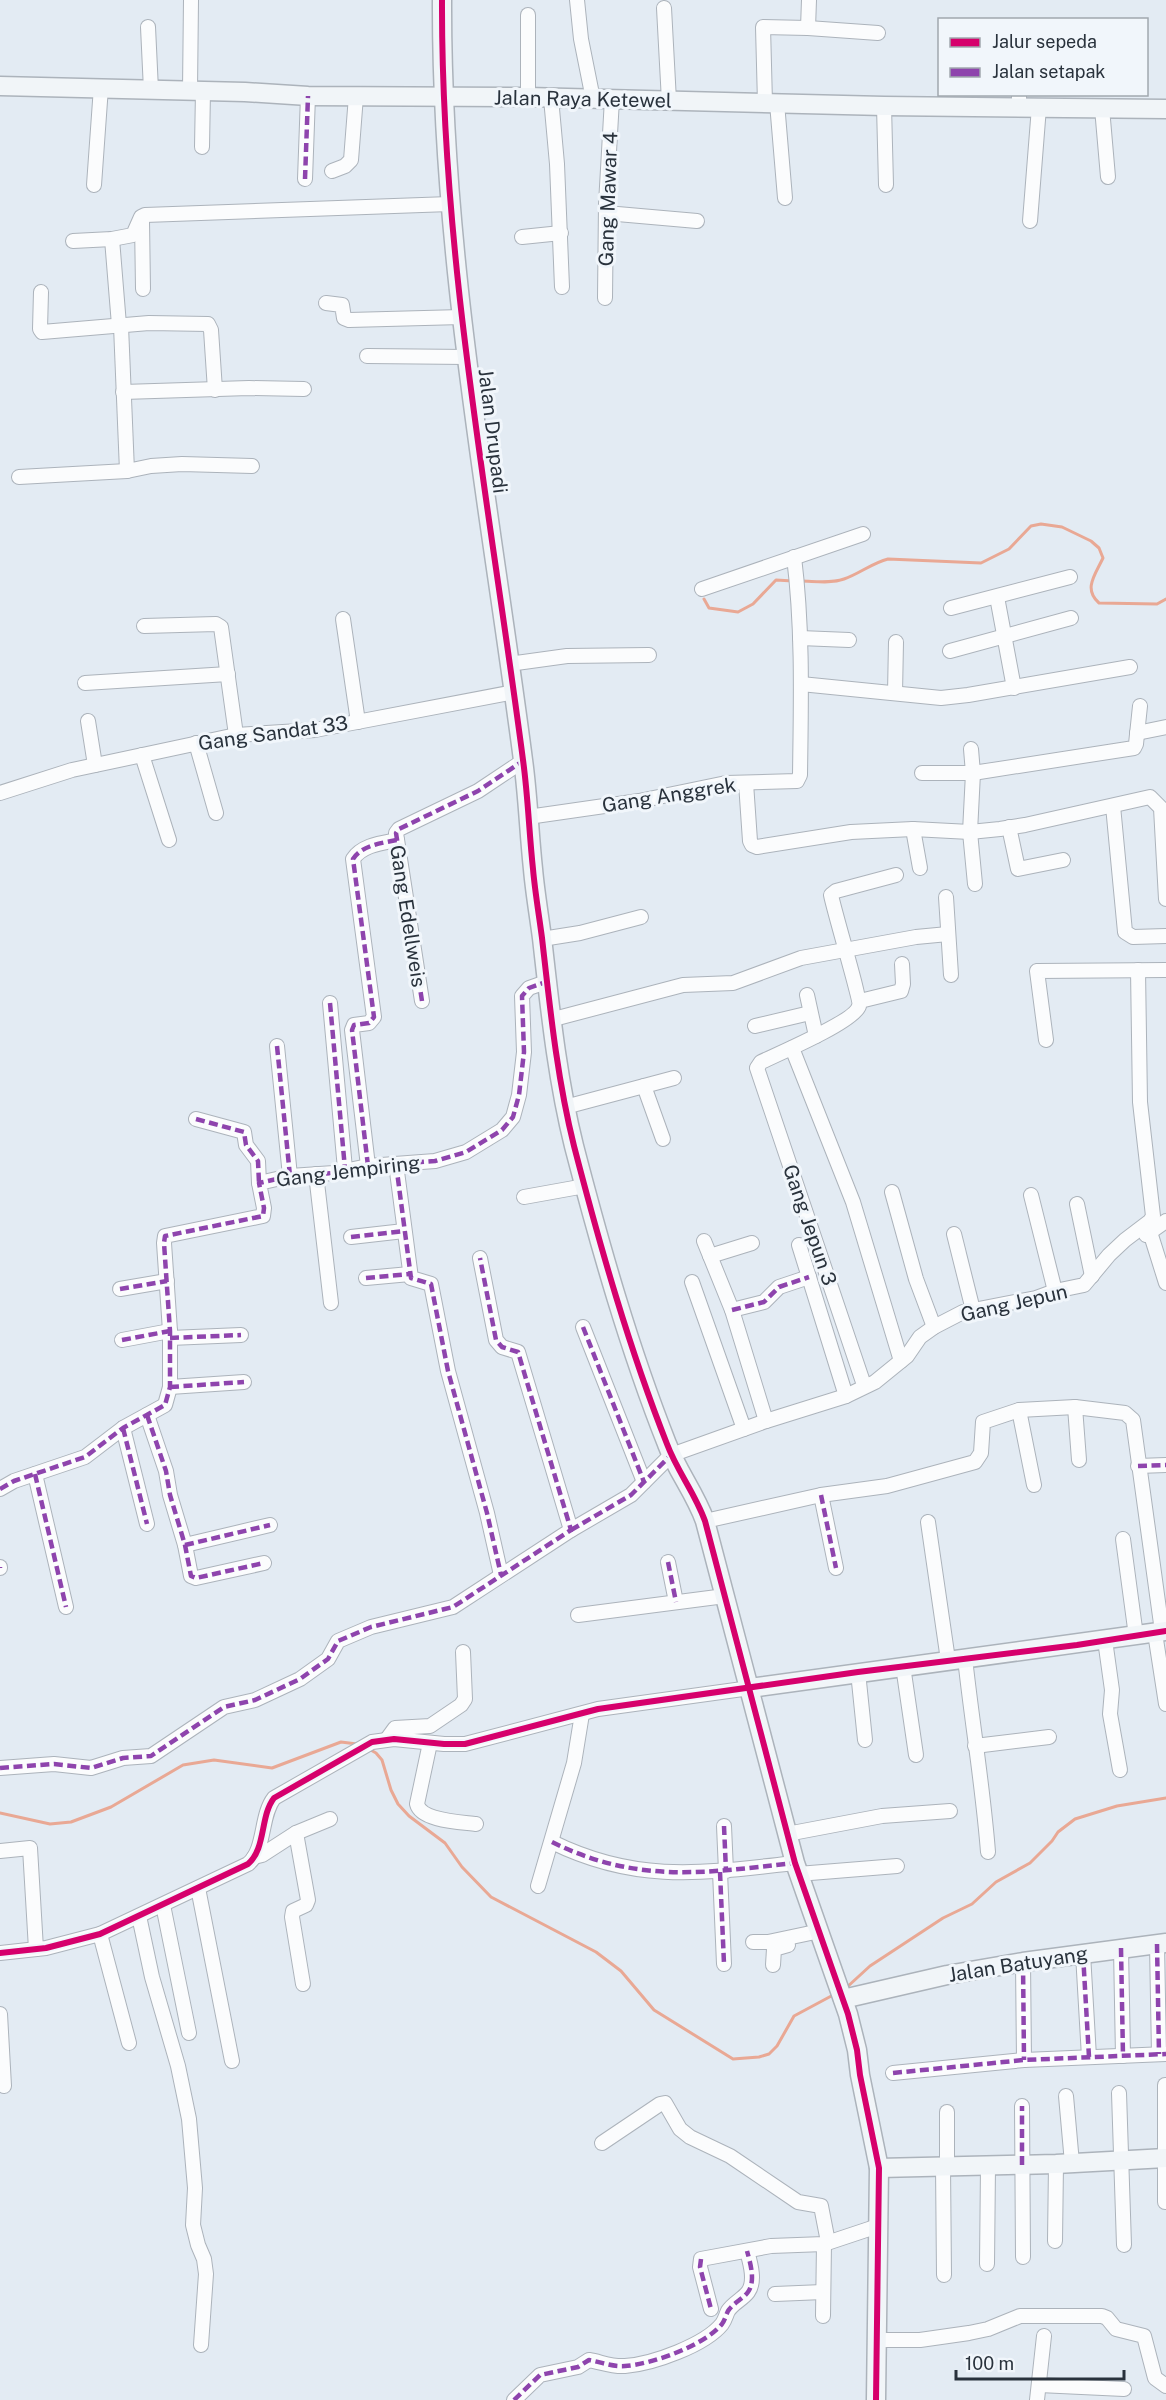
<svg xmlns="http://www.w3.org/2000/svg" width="1166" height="2400" viewBox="0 0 1166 2400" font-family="'Public Sans',sans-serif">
<rect width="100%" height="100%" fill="#e3ebf3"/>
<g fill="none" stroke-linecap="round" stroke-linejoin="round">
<g stroke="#e9a894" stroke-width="3">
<path d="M 800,581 C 814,581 830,584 844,579 C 859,574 872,563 888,559 L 981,563 L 1009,549 L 1031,526 L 1041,524 L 1062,527 L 1091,541 L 1099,548 L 1103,558 C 1095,575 1083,589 1099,603 L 1157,604 L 1166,599"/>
<path d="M 704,599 L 709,608 L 738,612 L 753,604 L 776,580 L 793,581"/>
<path d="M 369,1749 L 376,1753 L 382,1760 L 391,1790 L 398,1804 L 409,1816 L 445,1843 L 462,1867 L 491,1897 L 596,1952 L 621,1971 L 654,2010 L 733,2059 L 759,2057 L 769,2054 L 777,2046 L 794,2016 L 835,1994"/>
<path d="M 0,1813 L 50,1824 L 71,1822 L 111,1807 L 183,1765 L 214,1760 L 272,1768 L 341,1742 L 357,1744"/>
<path d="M 846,1988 L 870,1966 L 943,1918 L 972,1904 L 996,1882 L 1030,1863 L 1052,1841 L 1058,1832 L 1075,1819 L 1117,1806 L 1166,1798"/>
</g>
<g stroke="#acb3bb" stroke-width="16">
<g id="street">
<path d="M 577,0 L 581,39 L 593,99"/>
<path d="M 664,8 L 669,101"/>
<path d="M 148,27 L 151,90"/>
<path d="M 808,28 L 809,0"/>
<path d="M 190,90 L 191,0"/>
<path d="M 528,97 L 528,15"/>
<path d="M 551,98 L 557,164 L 562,287"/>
<path d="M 765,103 L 763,27 L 808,28 L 878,33"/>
<path d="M 777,103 L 785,198"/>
<path d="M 884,106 L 886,185"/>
<path d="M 1019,107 L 1019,94"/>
<path d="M 1102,108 L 1108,177"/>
<path d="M 202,147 L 203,91"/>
<path d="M 332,171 L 345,166 L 351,160 L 356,96"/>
<path d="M 305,179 L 308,96"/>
<path d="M 94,185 L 101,87"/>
<path d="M 606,213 L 697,221"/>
<path d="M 142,221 L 143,289"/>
<path d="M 1030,221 L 1039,107"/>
<path d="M 522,237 L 561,233"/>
<path d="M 112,239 L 119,325"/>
<path d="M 73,241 L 112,239 L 133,235 L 141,217 L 145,215 L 450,204"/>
<path d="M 41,292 L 40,329 L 42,332 L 149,323 L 208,324 L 211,330 L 215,390"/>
<path d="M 605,298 L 606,204 L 612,99"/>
<path d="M 326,303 L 342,305 L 344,318 L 349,320 L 462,317"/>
<path d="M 121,326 L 127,471"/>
<path d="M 367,356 L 467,357"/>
<path d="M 123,392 L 249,388 L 304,389"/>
<path d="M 19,477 L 127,471 L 151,466 L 182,464 L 252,466"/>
<path d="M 702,589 L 863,534"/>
<path d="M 997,597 L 1014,688"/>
<path d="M 951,608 L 1070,577"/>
<path d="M 343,619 L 358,722"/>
<path d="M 144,626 L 216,624 L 221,627 L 236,735"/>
<path d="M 800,638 L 849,640"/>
<path d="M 950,651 L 1071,618"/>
<path d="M 509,664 L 567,656 L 649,655"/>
<path d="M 85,683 L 228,674"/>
<path d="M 801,684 L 941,698 L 968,695 L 1130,667"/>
<path d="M 895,693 L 896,642"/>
<path d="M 88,721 L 95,765"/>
<path d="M 1137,733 L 1166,727"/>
<path d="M 196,743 L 216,813"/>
<path d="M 971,749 L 973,773 L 970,832 L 975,884"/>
<path d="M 142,755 L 169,840"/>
<path d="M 922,773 L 973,773 L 1134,748 L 1136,744 L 1140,706"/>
<path d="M 746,783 L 750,841 L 752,845 L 757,847 L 851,832 L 913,829 L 970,832 L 1000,829 L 1025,825 L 1150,797 L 1161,808 L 1166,899"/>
<path d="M 0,793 L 72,770 L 236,735 L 315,730 L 514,692"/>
<path d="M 1113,806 L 1125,932 L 1133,937 L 1166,936"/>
<path d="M 528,817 L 639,801 L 726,783 L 797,781 L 800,775 C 801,702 803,629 794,557"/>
<path d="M 1009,827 L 1018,869 L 1063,860"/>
<path d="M 913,829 L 920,868"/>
<path d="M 946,897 L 951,975"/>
<path d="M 542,939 L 580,933 L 641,917"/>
<path d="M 807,995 L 816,1036"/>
<path d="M 422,1001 L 396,833 L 399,829 L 478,791 L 523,761"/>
<path d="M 860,1001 L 901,991 L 903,984 L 902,964"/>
<path d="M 330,1003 L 345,1169"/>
<path d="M 550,1020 L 683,985 L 733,983 L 801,958 L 916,937 L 948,934"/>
<path d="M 755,1026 L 810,1013"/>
<path d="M 1046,1040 L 1037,971 L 1166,970"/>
<path d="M 277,1046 L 290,1176"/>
<path d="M 792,1048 L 853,1202 L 901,1361"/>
<path d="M 644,1086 L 674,1078"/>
<path d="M 565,1107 L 644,1086 L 663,1139"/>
<path d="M 196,1119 L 244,1132 L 246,1145 L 258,1161 L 259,1183"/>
<path d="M 396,1164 L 411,1278 L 431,1284 L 448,1371 L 487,1513 L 501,1575"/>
<path d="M 368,1166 L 352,1030 L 354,1025 L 369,1023 L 374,1017 L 353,859 C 362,845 382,843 397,840"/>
<path d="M 316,1174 L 331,1303"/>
<path d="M 892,1192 L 916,1279 L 934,1327"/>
<path d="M 1031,1195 L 1055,1291"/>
<path d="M 524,1197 L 585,1186"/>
<path d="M 1077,1204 L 1092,1276"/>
<path d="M 1150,1232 L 1166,1283"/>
<path d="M 954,1234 L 973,1310"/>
<path d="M 1146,1235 L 1166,1221"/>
<path d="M 351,1237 L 404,1231"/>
<path d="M 704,1241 L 732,1310 L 766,1421"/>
<path d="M 799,1245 L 846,1396"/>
<path d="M 710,1256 L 752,1243"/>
<path d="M 366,1278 L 410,1274"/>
<path d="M 692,1282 L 744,1429"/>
<path d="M 120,1289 L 167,1281"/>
<path d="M 732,1310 L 764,1302 L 779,1287 L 809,1277"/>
<path d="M 583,1327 L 644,1482"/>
<path d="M 170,1338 L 241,1335"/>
<path d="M 122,1340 L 170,1331"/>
<path d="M 864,1385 L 757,1068 L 761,1062 C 778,1054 855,1021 859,1006 C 861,1000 834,911 831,895 L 836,891 L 896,875"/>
<path d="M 170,1387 L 244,1382"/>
<path d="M 1075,1407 L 1079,1460"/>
<path d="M 1019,1410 L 1034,1485"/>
<path d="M 147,1415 L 166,1471 L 170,1495 L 185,1545 L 191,1576 L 196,1578 L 264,1563"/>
<path d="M 123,1428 L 147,1524"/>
<path d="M 1138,1466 L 1166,1465"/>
<path d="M 35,1474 L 66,1607"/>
<path d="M 0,1489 L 14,1481 L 85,1457 L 123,1428 L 165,1405 L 170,1387 L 170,1331 L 164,1243 L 165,1236 L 263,1216 L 264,1208 L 259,1183 L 290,1176 L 334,1173 L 368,1166 L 435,1161 L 466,1152 L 502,1130 L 513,1117 L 519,1095 L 524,1052 L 522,996 L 529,988 L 546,982"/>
<path d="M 821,1495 L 836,1568"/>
<path d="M 705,1521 L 821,1495 L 887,1486 L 975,1462 L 981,1453 L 983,1422 L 1019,1410 L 1075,1407 L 1125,1413 L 1133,1420 L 1162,1631"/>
<path d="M 928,1522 L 948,1660"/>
<path d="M 571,1530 L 631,1495 L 671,1455 L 766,1421 L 846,1396 L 875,1382 L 907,1356 L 920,1337 L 934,1327 L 963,1312 L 1036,1298 L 1055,1291 L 1084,1285 L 1109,1255 L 1125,1240 L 1150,1221 L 1153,1216 L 1140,1102 L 1138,970"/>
<path d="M 1123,1539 L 1136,1636"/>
<path d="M 185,1545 L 270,1525"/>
<path d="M 668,1562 L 676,1602"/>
<path d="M 0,1567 L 0,1568"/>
<path d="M 578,1615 L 725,1596"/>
<path d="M 1155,1633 L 1166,1704"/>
<path d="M 1105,1640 L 1112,1690 L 1110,1714 L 1120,1770"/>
<path d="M 965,1658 C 972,1723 983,1787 988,1852"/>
<path d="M 903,1666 L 916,1755"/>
<path d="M 858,1672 L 865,1740"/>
<path d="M 387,1739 L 395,1728 L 430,1726 L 461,1705 L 465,1699 L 463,1652"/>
<path d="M 430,1743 L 417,1804 C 421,1821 461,1822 476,1824"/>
<path d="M 975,1746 L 1049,1737"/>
<path d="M 0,1768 L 54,1764 L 91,1768 L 123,1758 L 151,1756 L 224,1707 L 255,1700 L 300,1679 L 328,1659 L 338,1641 L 371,1627 L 453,1607 L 571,1530 L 518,1352 L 502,1347 L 496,1340 L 480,1258"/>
<path d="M 724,1826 L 726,1871"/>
<path d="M 296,1833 L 308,1900 L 306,1905 L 293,1911 L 292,1917 L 303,1984"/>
<path d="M 787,1834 L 882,1816 L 950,1811"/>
<path d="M 552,1842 C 637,1884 704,1873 795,1863"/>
<path d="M 0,1851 L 30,1848 L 36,1949"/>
<path d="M 254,1857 L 262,1855 L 296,1833 L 330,1819"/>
<path d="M 720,1872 L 724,1964"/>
<path d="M 798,1874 L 897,1866"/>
<path d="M 538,1886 L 574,1763 L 582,1714"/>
<path d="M 198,1888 L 232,2061"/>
<path d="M 163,1905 L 189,2033"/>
<path d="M 139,1916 L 152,1977 L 178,2066 L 189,2119 L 195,2188 L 193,2225 L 198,2245 L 204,2259 L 206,2274 L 201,2345"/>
<path d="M 100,1934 L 129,2043"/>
<path d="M 753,1942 L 768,1942 L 820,1931"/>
<path d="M 1157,1944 L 1159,2054"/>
<path d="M 1121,1948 L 1123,2056"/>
<path d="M 0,1953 L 46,1948 L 100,1934 L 248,1864 C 266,1849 260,1816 274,1798 L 372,1742 L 394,1739 L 444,1744 L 465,1744 L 598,1709 L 750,1688"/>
<path d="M 1083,1954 L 1089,2057"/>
<path d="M 1023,1962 L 1024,2060"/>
<path d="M 773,1965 L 774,1949 L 788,1945"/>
<path d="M 0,2014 L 4,2086"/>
<path d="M 893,2073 L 1024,2060 L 1166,2054"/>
<path d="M 1165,2085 L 1165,2202"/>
<path d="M 1119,2093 L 1124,2245"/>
<path d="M 1066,2096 L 1072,2163"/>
<path d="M 1022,2106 L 1023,2257"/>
<path d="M 947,2112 L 947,2166"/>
<path d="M 602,2143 L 660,2104 L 665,2103 L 680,2129 L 690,2137 L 730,2156 L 798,2202 L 821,2206 L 828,2242"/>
<path d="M 943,2166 L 944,2275"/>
<path d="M 1055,2241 L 1056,2164"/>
<path d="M 987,2264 L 988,2166"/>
<path d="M 775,2294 L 823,2292"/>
<path d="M 711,2309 L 700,2267 L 701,2259 L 771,2246 L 824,2244 L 878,2226"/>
<path d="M 823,2316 L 824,2244"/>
<path d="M 876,2340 L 920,2340 L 969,2333 L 988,2329 L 1020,2316 L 1102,2316 L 1107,2318 L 1116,2329 L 1144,2336 L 1155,2378 L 1166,2386"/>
<path d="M 1039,2385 L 1124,2389"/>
<path d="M 514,2400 L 540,2375 L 578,2367 L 589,2360 C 601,2362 612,2367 625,2366 C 653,2364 705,2345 722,2324 C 725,2320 726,2315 728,2311 C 733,2303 743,2299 748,2292 C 756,2281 750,2262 747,2251"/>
<path d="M 1037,2400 L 1044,2336"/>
</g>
</g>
<g stroke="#acb3bb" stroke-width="21">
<g id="secondary">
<path d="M 442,0 C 441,256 490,507 523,760 C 528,796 529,832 533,869 C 535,892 539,915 542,938 C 550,1008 557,1078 574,1146 C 600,1246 629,1348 667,1444 C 677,1471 695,1493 705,1521 L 795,1863 L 848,2014 L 857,2050 L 860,2075 L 879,2168 L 876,2400"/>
<path d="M 0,86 L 245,92 L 308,96 L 528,97 L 884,106 L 1166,109"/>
<path d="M 750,1688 L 1166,1631"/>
<path d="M 843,1999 L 947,1975 L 1023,1962 L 1166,1943"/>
<path d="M 879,2168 L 1056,2164 L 1166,2158"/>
</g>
</g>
<use href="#street" stroke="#fbfcfd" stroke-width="14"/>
<use href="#secondary" stroke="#f1f5f8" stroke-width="18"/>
<g stroke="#8e44ad" stroke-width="4.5" stroke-dasharray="9 4.5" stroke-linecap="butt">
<path d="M 305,179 L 308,96"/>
<path d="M 422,1001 L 396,833 L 399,829 L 478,791 L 523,761"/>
<path d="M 330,1003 L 345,1169"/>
<path d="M 277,1046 L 290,1176"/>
<path d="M 196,1119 L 244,1132 L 246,1145 L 258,1161 L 259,1183"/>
<path d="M 396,1164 L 411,1278 L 431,1284 L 448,1371 L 487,1513 L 501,1575"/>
<path d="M 368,1166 L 352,1030 L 354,1025 L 369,1023 L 374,1017 L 353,859 C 362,845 382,843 397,840"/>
<path d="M 351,1237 L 404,1231"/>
<path d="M 366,1278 L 410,1274"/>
<path d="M 120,1289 L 167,1281"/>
<path d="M 732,1310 L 764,1302 L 779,1287 L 809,1277"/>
<path d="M 583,1327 L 644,1482"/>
<path d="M 170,1338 L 241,1335"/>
<path d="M 122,1340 L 170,1331"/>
<path d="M 170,1387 L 244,1382"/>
<path d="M 147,1415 L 166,1471 L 170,1495 L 185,1545 L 191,1576 L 196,1578 L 264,1563"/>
<path d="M 123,1428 L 147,1524"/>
<path d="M 1138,1466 L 1166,1465"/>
<path d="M 35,1474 L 66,1607"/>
<path d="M 0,1489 L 14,1481 L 85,1457 L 123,1428 L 165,1405 L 170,1387 L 170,1331 L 164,1243 L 165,1236 L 263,1216 L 264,1208 L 259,1183 L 290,1176 L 334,1173 L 368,1166 L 435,1161 L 466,1152 L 502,1130 L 513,1117 L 519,1095 L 524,1052 L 522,996 L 529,988 L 546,982"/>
<path d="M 821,1495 L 836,1568"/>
<path d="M 571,1530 L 631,1495 L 671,1455"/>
<path d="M 185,1545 L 270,1525"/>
<path d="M 668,1562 L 676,1602"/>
<path d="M 0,1567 L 0,1568"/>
<path d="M 0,1768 L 54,1764 L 91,1768 L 123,1758 L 151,1756 L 224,1707 L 255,1700 L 300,1679 L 328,1659 L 338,1641 L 371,1627 L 453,1607 L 571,1530 L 518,1352 L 502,1347 L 496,1340 L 480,1258"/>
<path d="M 724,1826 L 726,1871"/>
<path d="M 552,1842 C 637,1884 704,1873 795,1863"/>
<path d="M 720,1872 L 724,1964"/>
<path d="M 1157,1944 L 1159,2054"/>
<path d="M 1121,1948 L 1123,2056"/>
<path d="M 1083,1954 L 1089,2057"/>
<path d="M 1023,1962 L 1024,2060"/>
<path d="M 893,2073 L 1024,2060 L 1166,2054"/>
<path d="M 1022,2165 L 1022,2106"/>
<path d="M 701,2259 L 700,2267 L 711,2309"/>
<path d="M 514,2400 L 540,2375 L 578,2367 L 589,2360 C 601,2362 612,2367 625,2366 C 653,2364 705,2345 722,2324 C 725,2320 726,2315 728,2311 C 733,2303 743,2299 748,2292 C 756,2281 750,2262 747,2251"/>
</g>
<g stroke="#f1f6fb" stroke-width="10">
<g id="cycleway">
<path d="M 442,0 C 441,256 490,507 523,760 C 528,796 529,832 533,869 C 535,892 539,915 542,938 C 550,1008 557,1078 574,1146 C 600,1246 629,1348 667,1444 C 677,1471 695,1493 705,1521 L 795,1863 L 848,2014 L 857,2050 L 860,2075 L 879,2168 L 876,2400"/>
<path d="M 0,1953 L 46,1948 L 100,1934 L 248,1864 C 266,1849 260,1816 274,1798 L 372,1742 L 394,1739 L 444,1744 L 465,1744 L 598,1709 L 858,1672 L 1077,1645 L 1166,1631"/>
</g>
</g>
<use href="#cycleway" stroke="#d6006c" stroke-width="6"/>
</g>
<g text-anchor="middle" stroke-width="6" stroke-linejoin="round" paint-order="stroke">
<g font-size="20" fill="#29323c" stroke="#f1f6fb">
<text transform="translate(583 99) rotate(1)" y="7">Jalan Raya Ketewel</text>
<text transform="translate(608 199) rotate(-88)" y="7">Gang Mawar 4</text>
<text transform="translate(493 431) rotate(83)" y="7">Jalan Drupadi</text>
<text transform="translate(273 733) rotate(-8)" y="7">Gang Sandat 33</text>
<text transform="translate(669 795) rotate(-9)" y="7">Gang Anggrek</text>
<text transform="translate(408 916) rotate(81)" y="7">Gang Edellweis</text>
<text transform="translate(348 1171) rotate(-7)" y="7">Gang Jempiring</text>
<text transform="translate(810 1225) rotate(71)" y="7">Gang Jepun 3</text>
<text transform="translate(1014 1303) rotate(-13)" y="7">Gang Jepun</text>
<text transform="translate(1018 1964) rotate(-9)" y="7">Jalan Batuyang</text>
</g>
</g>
<rect x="938" y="18" width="210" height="78" fill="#f1f6fb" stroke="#a1a8af" stroke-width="1.5"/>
<rect x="950" y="38" width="30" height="9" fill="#d6006c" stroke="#a1a8af" stroke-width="1.5"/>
<text x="992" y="48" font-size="18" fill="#29323c">Jalur sepeda</text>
<rect x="950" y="68" width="30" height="9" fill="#8e44ad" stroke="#a1a8af" stroke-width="1.5"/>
<text x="992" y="78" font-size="18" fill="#29323c">Jalan setapak</text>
<path d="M956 2370v9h168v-9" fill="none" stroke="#29323c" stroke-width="3"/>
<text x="965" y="2370" font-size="18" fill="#29323c" stroke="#f1f6fb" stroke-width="4.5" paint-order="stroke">100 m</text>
</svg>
